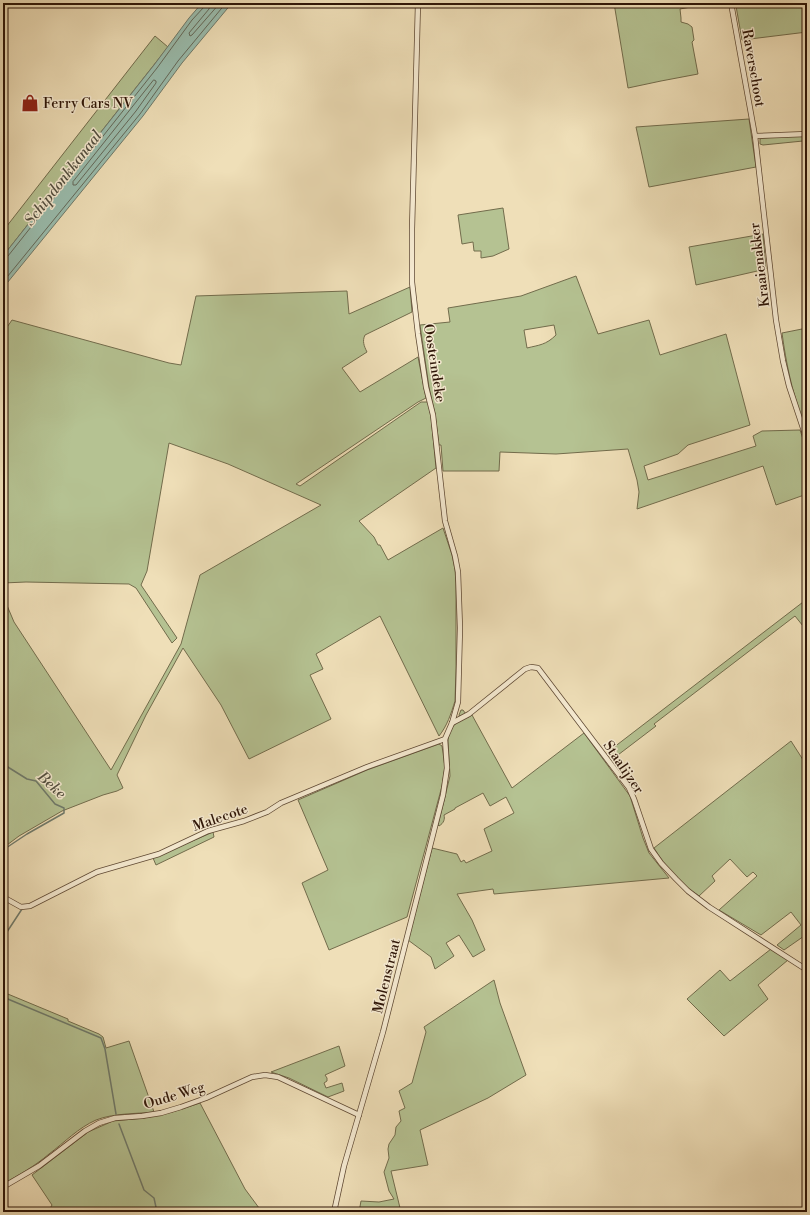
<svg xmlns="http://www.w3.org/2000/svg" width="810" height="1215" viewBox="0 0 810 1215" font-family="'Libre Bodoni',serif">
<rect width="100%" height="100%" fill="#efdfb8"/>
<filter id="stains"><feTurbulence type="fractalNoise" baseFrequency=".005" numOctaves="4"/><feColorMatrix values="0 0 0 0 .2 0 0 0 0 .09 0 0 0 0 .02 0 0 0 .5 -.17"/></filter>
<radialGradient id="worn" r=".72"><stop offset=".6" stop-color="#630" stop-opacity="0"/><stop offset="1" stop-color="#630" stop-opacity=".3"/></radialGradient>
<g fill="#b5c292" stroke="#726c4c" fill-rule="evenodd">
<path d="M 614,3 L 712,3 L 680,9 L 681,18 L 681,22 L 688,24 L 692,27 L 694,40 L 692,42 L 698,74 L 661,81 L 628,88 Z"/>
<path d="M 761,3 L 807,3 L 807,32 L 742,40 L 736,6 Z"/>
<path d="M 155,36 L 168,47 L 3,256 L 3,231 Z"/>
<path d="M 749,119 L 756,167 L 649,187 L 636,127 Z"/>
<path d="M 807,135 L 807,142 L 803,141 L 763,145 L 760,144 L 760,139 L 763,138 Z"/>
<path d="M 503,208 L 509,249 L 493,256 L 481,258 L 481,251 L 474,251 L 473,242 L 462,244 L 458,215 Z"/>
<path d="M 763,234 L 766,269 L 696,285 L 689,247 Z"/>
<path d="M 576,276 L 598,334 L 649,320 L 660,355 L 726,334 L 750,425 L 688,445 L 678,454 L 644,466 L 648,480 L 756,446 L 753,436 L 762,431 L 800,430 L 807,451 L 807,494 L 776,505 L 763,466 L 637,509 L 639,492 L 637,480 L 628,449 L 556,454 L 500,452 L 499,471 L 443,471 L 441,445 L 439,445 L 435,414 L 429,387 L 420,325 L 450,322 L 448,308 L 521,296 ZM 554,325 L 556,335 C 546,345 539,345 527,348 L 524,330 Z"/>
<path d="M 410,287 L 412,312 L 365,335 C 362,341 364,346 367,352 L 342,368 L 360,392 L 418,357 L 426,398 L 418,402 L 296,484 L 300,486 L 421,402 L 428,402 L 431,416 L 436,468 L 359,521 L 374,537 L 378,545 L 380,545 L 388,560 L 443,528 L 452,555 L 455,570 L 456,583 L 456,669 L 455,701 C 451,714 447,726 439,736 L 380,616 L 316,654 L 323,669 L 310,675 L 331,719 L 249,759 L 221,705 L 183,648 L 146,715 L 117,775 L 123,788 L 117,791 L 103,795 L 62,811 L 19,836 L 3,848 L 3,596 L 14,622 L 111,770 L 181,644 L 200,575 L 321,505 L 228,464 L 169,443 L 147,571 L 141,585 L 177,638 L 172,643 L 136,588 L 129,584 L 26,582 L 3,583 L 3,333 L 12,320 L 169,363 L 181,365 L 196,296 L 347,291 L 349,314 Z"/>
<path d="M 807,328 L 807,416 L 802,419 C 792,391 786,363 782,333 Z"/>
<path d="M 807,599 L 807,631 L 795,616 L 654,724 L 656,726 L 614,758 L 609,751 Z"/>
<path d="M 461,710 L 463,710 L 468,717 L 472,715 L 512,788 L 584,733 L 630,796 L 643,838 L 649,853 L 669,878 L 494,894 L 493,889 L 457,894 L 472,920 L 485,950 L 473,957 L 459,935 L 446,943 L 454,956 L 435,969 L 431,957 L 408,940 L 432,848 L 457,854 L 461,862 L 464,860 L 466,863 L 492,851 L 484,829 L 514,813 L 506,797 L 490,806 L 483,793 L 455,808 L 455,809 L 444,815 C 445,819 444,823 439,826 L 438,825 L 450,776 L 448,741 L 449,733 L 454,725 L 461,720 L 459,715 Z"/>
<path d="M 791,741 L 807,766 L 807,934 L 784,950 L 777,945 L 801,925 L 791,912 L 761,935 L 719,910 L 757,876 L 753,872 L 747,877 L 730,859 L 712,876 L 715,881 L 699,896 C 680,884 665,866 654,848 Z"/>
<path d="M 439,744 L 442,746 L 445,767 L 442,786 L 407,917 L 329,950 L 302,883 L 328,870 L 298,800 L 367,770 Z"/>
<path d="M 213,832 L 214,837 L 156,865 L 153,858 Z"/>
<path d="M 771,949 L 788,960 L 758,985 L 768,999 L 724,1036 L 687,999 L 720,970 L 730,981 Z"/>
<path d="M 494,980 L 500,1003 L 526,1075 L 488,1098 L 420,1130 L 428,1165 L 391,1171 L 401,1212 L 359,1212 L 361,1201 L 379,1202 L 394,1199 L 389,1191 L 384,1172 L 389,1158 L 388,1149 L 389,1144 L 395,1135 L 396,1127 L 401,1121 L 399,1111 L 405,1108 L 399,1091 L 412,1083 L 426,1032 L 424,1027 Z"/>
<path d="M 3,992 L 68,1019 L 68,1021 L 99,1034 L 103,1037 L 106,1048 L 129,1041 L 154,1112 C 135,1114 114,1113 96,1120 C 78,1128 65,1142 49,1154 C 35,1166 19,1175 3,1184 Z"/>
<path d="M 339,1046 L 345,1066 L 325,1075 L 327,1078 L 327,1081 L 324,1083 L 326,1088 L 342,1083 L 344,1091 L 328,1097 L 289,1078 L 271,1072 Z"/>
<path d="M 200,1103 L 245,1189 L 262,1212 L 48,1212 L 52,1205 L 32,1175 L 88,1132 L 113,1121 L 144,1118 L 172,1112 Z"/>
</g>
<path fill="#9abdae" stroke="#6f7a6b" d="M 202,3 L 232,3 L 182,63 L 143,116 L 3,288 L 3,256 L 154,65 L 189,18 Z"/>
<g fill="none" stroke-linecap="round" stroke-linejoin="round">
<g stroke="#64695a" stroke-width="1">
<path d="M 210,3 L 209,9 L 189,33 L 190,36 L 192,35 L 220,3"/>
<path d="M 154,80 L 156,81 L 156,83 L 136,111 L 76,185 L 73,185 L 73,182 Z"/>
<path d="M 3,258 L 8,256 L 157,68 L 192,20 L 204,7 L 205,3"/>
<path d="M 3,282 L 140,114 L 178,61 L 226,3"/>
</g>
<g stroke="#6f7a6b" stroke-width="1.5">
<path d="M 3,764 L 27,779 L 36,781 L 55,804 L 64,808 L 64,813 L 27,834 L 3,850"/>
<path d="M 3,938 L 22,909"/>
<path d="M 3,997 L 101,1038 L 105,1049 L 116,1114"/>
<path d="M 119,1124 L 144,1190 L 154,1198 L 157,1212"/>
</g>
<g stroke="#5e4833" stroke-width="6">
<g id="street">
<path d="M 731,3 L 755,136 L 776,320 L 783,361 L 789,386 L 807,440"/>
<path d="M 755,136 L 807,134"/>
<path d="M 452,723 L 469,714 L 525,669 L 531,667 L 538,668 L 629,788 L 634,799 L 651,849 L 661,863 L 676,879 L 688,891 L 709,907 L 807,970"/>
<path d="M 3,897 L 21,907 L 30,906 L 97,872 L 159,854 L 208,831 L 244,821 L 267,812 L 281,803 L 367,767 L 445,739"/>
<path d="M 3,1187 L 39,1166 L 85,1131 L 99,1123 L 115,1118 L 142,1116 L 161,1113 L 181,1107 L 206,1098 L 252,1077 L 265,1075 L 278,1077 L 359,1115"/>
<path d="M 334,1212 L 344,1166 L 383,1032 L 443,795 L 447,768 L 445,739 L 452,723 L 458,702 L 460,628 L 458,572 L 455,556 L 445,521 L 433,415 L 426,387 L 418,334 L 412,282 L 412,229 L 418,3"/>
</g>
</g>
<use href="#street" stroke="#f5ead1" stroke-width="4.5"/>
</g>
<defs>
<g id="shop-bare" transform="scale(1.38)"><path d="M-5-2.5h2.3a2.7 3.5 0 0 1 5.4 0H5L5.5 6h-11ZM-1.5-2.5h3a1.5 2.3 0 0 0-3 0Z" fill="#8f2418" stroke="#f5ead1" stroke-width="2.5" paint-order="stroke"/></g>
</defs>
<g fill-rule="evenodd">
<use href="#shop-bare" x="30" y="103"/>
</g>
<g text-anchor="middle" stroke-width="3" stroke-linejoin="round" paint-order="stroke">
<g font-size="14" fill="#2e1507" stroke="#f5ead1">
<text transform="translate(754 68) rotate(80)" y="5">Raverschoot</text>
<text transform="translate(759 265) rotate(-97)" y="5">Kraaienakker</text>
<text transform="translate(435 363) rotate(81)" y="5">Oosteindeke</text>
<text transform="translate(624 767) rotate(56)" y="5">Staalijzer</text>
<text transform="translate(220 817) rotate(-19)" y="5">Malecote</text>
<text transform="translate(386 976) rotate(-76)" y="5">Molenstraat</text>
<text transform="translate(174 1095) rotate(-17)" y="5">Oude Weg</text>
</g>
<g font-size="14" fill="#2e1507" stroke="#f5ead1" text-anchor="start">
<text x="43" y="108">Ferry Cars NV</text>
</g>
<g font-size="15" font-style="italic" fill="#545041" stroke="#f5ead1">
<text transform="translate(63 178) rotate(-52)" y="5">Schipdonkkanaal</text>
<text transform="translate(52 785) rotate(42)" y="5">Beke</text>
</g>
</g>
<rect width="810" height="1215" fill="none" stroke="#efdfb8" stroke-width="16"/>
<rect x="4" y="4" width="802" height="1207" fill="none" stroke="#2e1507" stroke-width="2"/>
<rect x="8" y="8" width="794" height="1199" fill="none" stroke="#2e1507"/>
<rect width="100%" height="100%" filter="url(#stains)"/>
<rect width="100%" height="100%" fill="url(#worn)"/>
</svg>
